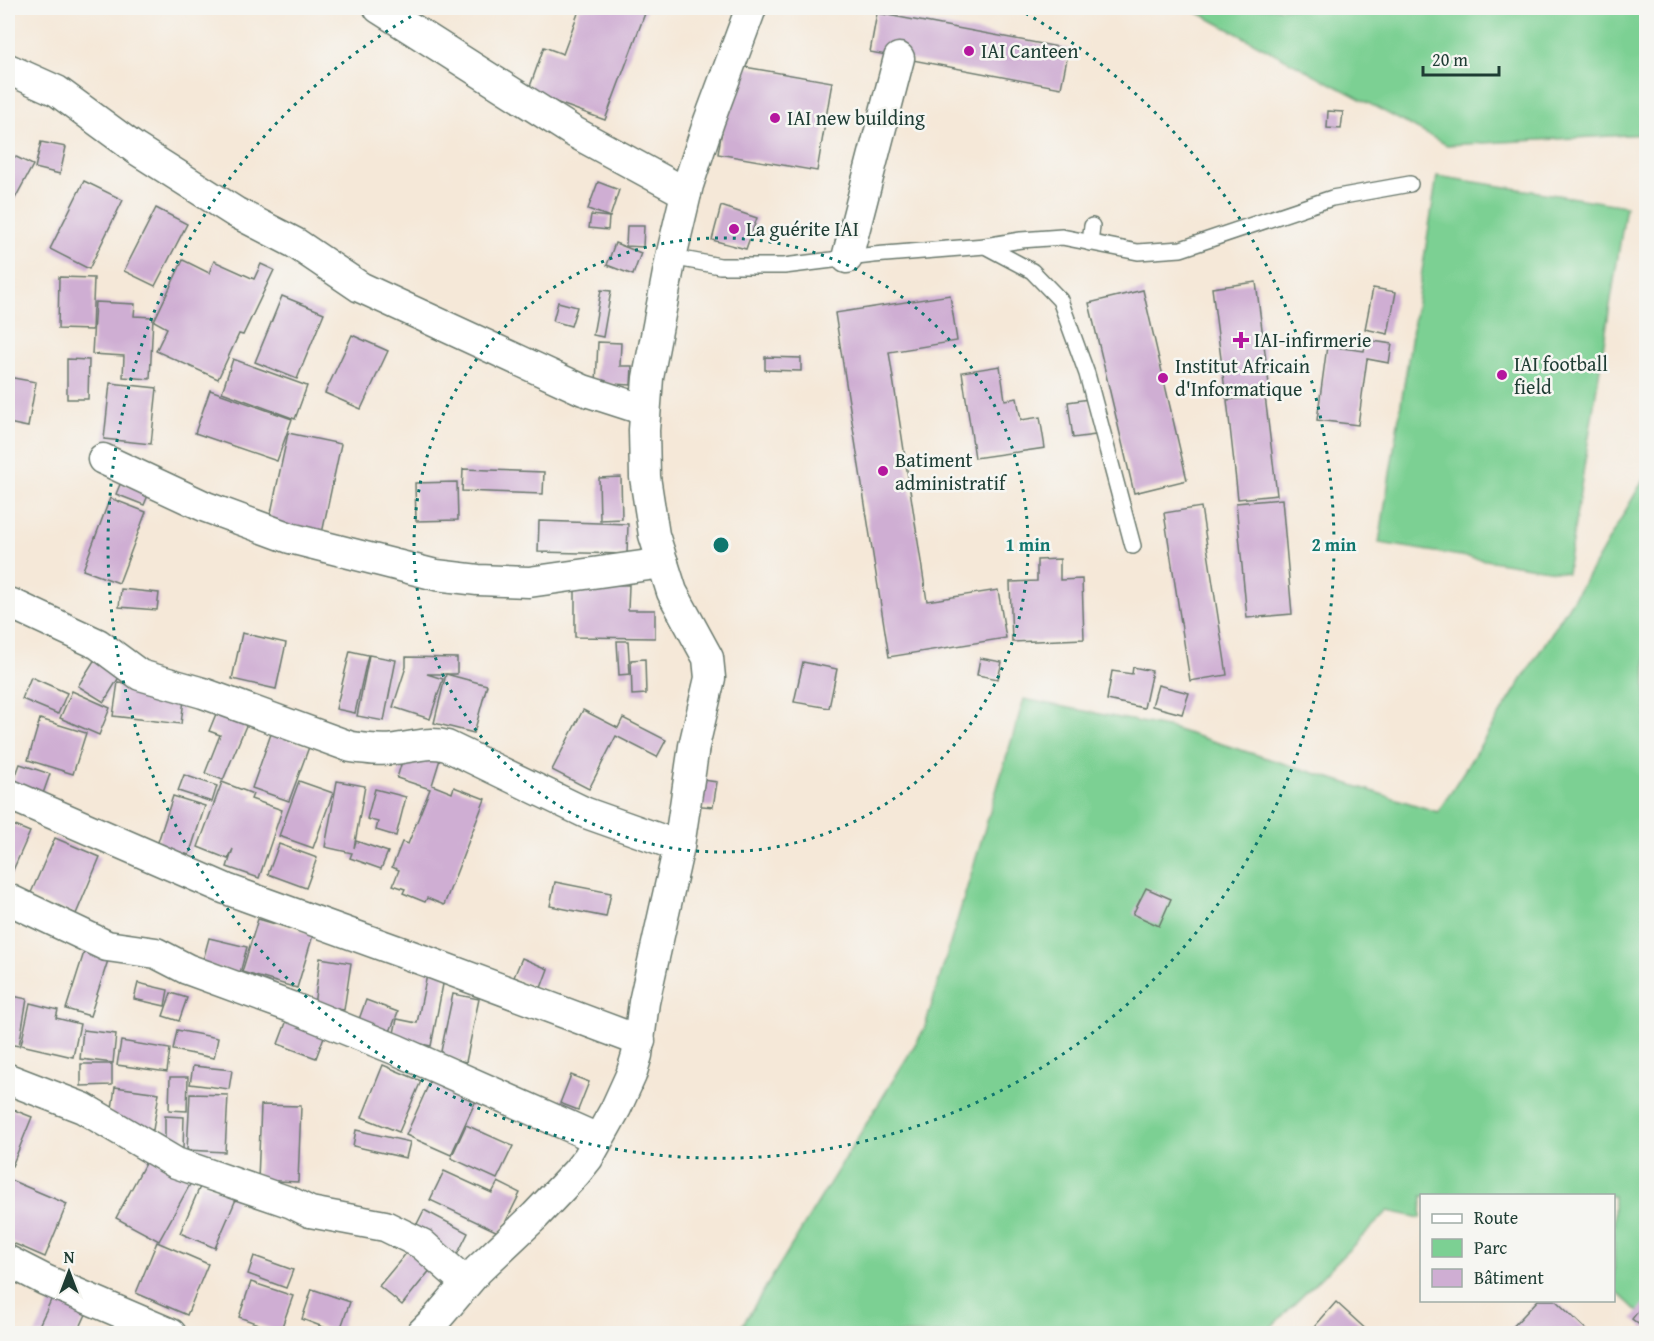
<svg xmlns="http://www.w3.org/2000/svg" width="1654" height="1341" viewBox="0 0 1654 1341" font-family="'Gentium Book Plus',serif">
<rect width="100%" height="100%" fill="#f6f6f2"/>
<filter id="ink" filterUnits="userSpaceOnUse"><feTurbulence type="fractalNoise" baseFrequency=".0167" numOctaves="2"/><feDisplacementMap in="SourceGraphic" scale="12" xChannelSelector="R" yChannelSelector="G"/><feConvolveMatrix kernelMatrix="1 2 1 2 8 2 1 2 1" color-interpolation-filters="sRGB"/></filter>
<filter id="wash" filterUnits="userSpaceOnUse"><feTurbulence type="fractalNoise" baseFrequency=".008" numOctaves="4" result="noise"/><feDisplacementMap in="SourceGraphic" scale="24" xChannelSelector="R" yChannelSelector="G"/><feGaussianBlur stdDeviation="1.35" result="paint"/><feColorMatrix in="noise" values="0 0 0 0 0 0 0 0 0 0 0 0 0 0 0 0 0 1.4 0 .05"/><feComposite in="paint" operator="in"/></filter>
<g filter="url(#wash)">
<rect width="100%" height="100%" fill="#f5e8d8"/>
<g fill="#7cd093" stroke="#4e8664" stroke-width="1.5">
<path d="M 1189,8 L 1646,8 L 1646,134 L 1447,145 Z"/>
<path d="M 1437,176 L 1626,206 L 1567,573 L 1379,543 Z"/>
<path d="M 1646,475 L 1646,827 L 1643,834 L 1646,837 L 1646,1320 L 1614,1289 L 1614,1196 L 1422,1196 L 1421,1218 L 1388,1211 L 1265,1333 L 737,1334 L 924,1030 L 1024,699 L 1171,728 L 1438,812 L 1589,574 Z"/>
</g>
<g id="blocks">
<g fill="#cfaed3">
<path d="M 580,8 L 647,8 L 605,120 L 528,92 L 544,47 L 563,54 Z"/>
<path d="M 877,13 L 1069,49 L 1061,88 L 870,52 Z"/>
<path d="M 733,65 L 832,82 L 817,171 L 718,154 Z"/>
<path d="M 1328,111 L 1343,112 L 1341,129 L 1327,128 Z"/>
<path d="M 41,142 L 66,147 L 60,174 L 35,168 Z"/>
<path d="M 10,154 L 33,165 L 12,204 L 8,202 L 8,159 Z"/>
<path d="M 84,181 L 123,200 L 89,269 L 50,249 Z"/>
<path d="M 598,182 L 619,190 L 610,217 L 588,209 Z"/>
<path d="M 721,206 L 757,218 L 746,249 L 712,240 Z"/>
<path d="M 156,208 L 187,224 L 155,286 L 124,271 Z"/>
<path d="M 591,215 L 609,217 L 608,230 L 589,228 Z"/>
<path d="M 627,226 L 644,226 L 643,247 L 626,246 Z"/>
<path d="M 615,243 L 641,253 L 633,275 L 607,265 Z"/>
<path d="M 183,260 L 209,273 L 214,261 L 254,279 L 261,264 L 274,270 L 243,335 L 239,334 L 218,379 L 156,351 L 167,328 L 154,321 Z"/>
<path d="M 59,277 L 94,278 L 92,330 L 58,329 Z"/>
<path d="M 1256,282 L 1270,392 L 1226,398 L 1212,288 Z"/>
<path d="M 1373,288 L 1396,292 L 1388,334 L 1365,329 Z"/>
<path d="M 601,290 L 611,291 L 603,337 L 593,335 Z"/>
<path d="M 1143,290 L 1187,480 L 1134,493 L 1089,303 Z"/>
<path d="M 950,295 L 957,341 L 889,352 L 927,601 L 998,590 L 1006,638 L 889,657 L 835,313 Z"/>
<path d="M 282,296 L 324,313 L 297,379 L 255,362 Z"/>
<path d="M 95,302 L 135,304 L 134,316 L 153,317 L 150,379 L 123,377 L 124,356 L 92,354 Z"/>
<path d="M 558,302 L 577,307 L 571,326 L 553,321 Z"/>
<path d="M 352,335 L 388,351 L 361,409 L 325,393 Z"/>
<path d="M 1366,340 L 1392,344 L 1389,363 L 1367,359 L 1358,425 L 1317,420 L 1327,346 L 1364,351 Z"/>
<path d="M 598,342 L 621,343 L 620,366 L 632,366 L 631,385 L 596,383 Z"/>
<path d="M 765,357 L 801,358 L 801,371 L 765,370 Z"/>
<path d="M 67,359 L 89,360 L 88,399 L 67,399 Z"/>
<path d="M 233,359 L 307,386 L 295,419 L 222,392 Z"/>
<path d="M 1000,366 L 1005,400 L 1017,398 L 1021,420 L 1040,417 L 1045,448 L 975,458 L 962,372 Z"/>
<path d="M 8,377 L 36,382 L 28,427 L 8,423 Z"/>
<path d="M 110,383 L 157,388 L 151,444 L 104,439 Z"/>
<path d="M 210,390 L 292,419 L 277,461 L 195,433 Z"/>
<path d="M 1265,396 L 1277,495 L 1238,499 L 1227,400 Z"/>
<path d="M 1089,399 L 1095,435 L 1073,438 L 1068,402 Z"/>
<path d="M 288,433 L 341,444 L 321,538 L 268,527 Z"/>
<path d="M 463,469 L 544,472 L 543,494 L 462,491 Z"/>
<path d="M 621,477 L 622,519 L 600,520 L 599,478 Z"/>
<path d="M 121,482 L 149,493 L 144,505 L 116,494 Z"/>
<path d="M 457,482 L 458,520 L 416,521 L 415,483 Z"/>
<path d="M 110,498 L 146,512 L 119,583 L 83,570 Z"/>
<path d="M 1282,499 L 1292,614 L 1247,618 L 1236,503 Z"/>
<path d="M 1201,507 L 1227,675 L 1190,681 L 1164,513 Z"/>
<path d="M 539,521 L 628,524 L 627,554 L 538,552 Z"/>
<path d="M 1060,559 L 1060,580 L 1082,579 L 1084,639 L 1012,642 L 1010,582 L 1037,581 L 1037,560 Z"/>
<path d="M 575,584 L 629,585 L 628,610 L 655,610 L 655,638 L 575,637 Z"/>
<path d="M 121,589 L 159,593 L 157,610 L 119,607 Z"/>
<path d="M 242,633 L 286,643 L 276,689 L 232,679 Z"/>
<path d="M 617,641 L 628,641 L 630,674 L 619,675 Z"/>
<path d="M 350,651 L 368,655 L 355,713 L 336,709 Z"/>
<path d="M 369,655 L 396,660 L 384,721 L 357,716 Z"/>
<path d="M 406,657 L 457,658 L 457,674 L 427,674 L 443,679 L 430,719 L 393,707 L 406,667 Z"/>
<path d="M 980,658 L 1002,662 L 998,679 L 977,675 Z"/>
<path d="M 95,659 L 121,674 L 104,702 L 78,686 Z"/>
<path d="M 645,659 L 646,694 L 632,695 L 631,660 Z"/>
<path d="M 803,662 L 837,669 L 829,708 L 794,702 Z"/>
<path d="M 1133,667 L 1152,671 L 1144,708 L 1107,700 L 1112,671 L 1132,674 Z"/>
<path d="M 446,674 L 487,685 L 474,733 L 434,723 Z"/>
<path d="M 31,677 L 67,693 L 58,714 L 22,699 Z"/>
<path d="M 118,682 L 185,691 L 181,724 L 113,716 Z"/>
<path d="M 1158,685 L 1189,693 L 1182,714 L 1152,706 Z"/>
<path d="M 72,691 L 110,708 L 99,735 L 60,718 Z"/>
<path d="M 218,709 L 248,721 L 223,780 L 205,773 L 220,735 L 209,731 Z"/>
<path d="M 583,710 L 618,728 L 623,718 L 666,740 L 657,757 L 616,736 L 589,789 L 552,770 Z"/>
<path d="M 40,719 L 86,733 L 73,774 L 28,760 Z"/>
<path d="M 271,734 L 309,747 L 289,801 L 252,788 Z"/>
<path d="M 407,745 L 441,756 L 432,785 L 452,793 L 454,787 L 485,799 L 444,905 L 427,898 L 425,902 L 403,893 L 405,889 L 393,885 L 399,870 L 392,867 L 402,842 L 408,844 L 430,789 L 397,778 Z"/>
<path d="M 20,764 L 50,774 L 40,802 L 10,791 Z"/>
<path d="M 184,775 L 217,786 L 212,802 L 178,791 Z"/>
<path d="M 695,779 L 717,782 L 713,807 L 692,805 Z"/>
<path d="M 299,781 L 333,793 L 313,848 L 279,836 Z"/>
<path d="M 337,781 L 365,786 L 354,848 L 356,841 L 388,852 L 381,869 L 350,858 L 352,853 L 325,847 Z"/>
<path d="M 222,782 L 253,794 L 251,799 L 282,810 L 259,878 L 227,867 L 233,849 L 228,859 L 198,847 Z"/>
<path d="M 375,789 L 406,797 L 396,836 L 376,830 L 378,822 L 367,819 Z"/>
<path d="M 173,796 L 205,806 L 189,855 L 157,845 Z"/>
<path d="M 8,823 L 30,832 L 10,877 L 8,876 Z"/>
<path d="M 55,838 L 100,857 L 76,914 L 30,895 Z"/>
<path d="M 279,844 L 317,858 L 306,888 L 268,874 Z"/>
<path d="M 555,882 L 611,893 L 606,917 L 550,906 Z"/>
<path d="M 1146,888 L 1171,899 L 1159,926 L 1133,914 Z"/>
<path d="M 258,919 L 313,935 L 297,988 L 242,972 Z"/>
<path d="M 209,938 L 247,947 L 240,973 L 202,964 Z"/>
<path d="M 87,943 L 111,951 L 90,1016 L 66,1009 Z"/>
<path d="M 320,958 L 351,963 L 344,1010 L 314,1006 Z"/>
<path d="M 522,958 L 548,969 L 541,988 L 514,977 Z"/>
<path d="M 428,970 L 445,974 L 431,1046 L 393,1038 L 397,1019 L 417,1023 Z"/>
<path d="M 138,983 L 168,990 L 165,1006 L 134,999 Z"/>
<path d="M 171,993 L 187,998 L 179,1021 L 163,1016 Z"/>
<path d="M 453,994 L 479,999 L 466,1062 L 440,1056 Z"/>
<path d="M 8,995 L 27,999 L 19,1046 L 8,1044 Z"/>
<path d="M 366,1000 L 398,1012 L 389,1034 L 358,1022 Z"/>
<path d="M 30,1003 L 58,1010 L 56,1018 L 80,1024 L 73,1057 L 21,1045 Z"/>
<path d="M 290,1012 L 328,1026 L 316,1058 L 278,1044 Z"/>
<path d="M 83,1030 L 116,1034 L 113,1063 L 80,1059 Z"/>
<path d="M 177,1030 L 218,1038 L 214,1058 L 173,1050 Z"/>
<path d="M 121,1041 L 170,1049 L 167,1072 L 117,1065 Z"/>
<path d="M 81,1064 L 112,1064 L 112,1085 L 81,1086 Z"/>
<path d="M 383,1065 L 421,1081 L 399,1132 L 362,1117 Z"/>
<path d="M 193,1066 L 232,1070 L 229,1089 L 190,1084 Z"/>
<path d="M 571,1075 L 589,1082 L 578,1110 L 560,1103 Z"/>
<path d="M 170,1077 L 188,1077 L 187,1111 L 169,1110 Z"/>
<path d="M 432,1077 L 477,1098 L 451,1155 L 406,1135 Z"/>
<path d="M 115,1087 L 159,1093 L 153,1130 L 110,1124 Z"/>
<path d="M 190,1094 L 228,1095 L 225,1152 L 187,1150 Z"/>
<path d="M 261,1105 L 301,1106 L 298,1182 L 258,1180 Z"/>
<path d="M 9,1108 L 32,1117 L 12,1166 L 8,1164 L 8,1112 Z"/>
<path d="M 165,1116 L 184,1117 L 183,1149 L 165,1148 Z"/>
<path d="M 466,1125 L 513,1146 L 497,1179 L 451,1158 Z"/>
<path d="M 356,1130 L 410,1142 L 406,1158 L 353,1146 Z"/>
<path d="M 149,1156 L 193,1179 L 159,1241 L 116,1218 Z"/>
<path d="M 444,1171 L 492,1193 L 498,1182 L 520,1193 L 500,1233 L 430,1200 Z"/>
<path d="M 8,1179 L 67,1204 L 45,1257 L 8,1241 Z"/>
<path d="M 202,1182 L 237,1197 L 215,1248 L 180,1233 Z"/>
<path d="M 424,1210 L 468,1233 L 457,1255 L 413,1232 Z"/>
<path d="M 157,1242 L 208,1264 L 187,1315 L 136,1293 Z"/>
<path d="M 408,1251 L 431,1269 L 402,1305 L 379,1286 Z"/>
<path d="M 254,1256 L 293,1270 L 286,1288 L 248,1274 Z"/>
<path d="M 251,1282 L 293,1296 L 280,1332 L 239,1317 Z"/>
<path d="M 312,1289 L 350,1302 L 339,1333 L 302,1319 Z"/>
<path d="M 53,1296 L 87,1312 L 77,1334 L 35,1334 Z"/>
<path d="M 1538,1300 L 1555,1300 L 1591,1334 L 1506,1334 Z"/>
<path d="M 1646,1301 L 1646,1330 L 1632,1319 Z"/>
<path d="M 1336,1302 L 1371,1334 L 1308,1334 Z"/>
</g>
</g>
</g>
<g filter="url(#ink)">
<use href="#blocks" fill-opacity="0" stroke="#6a796d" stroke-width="1.5"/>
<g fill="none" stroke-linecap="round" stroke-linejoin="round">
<g stroke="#6a796d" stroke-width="18">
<g id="lane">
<path d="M 1090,243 L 1092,226"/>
<path d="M 985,246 L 1021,240 L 1062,237 L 1138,252 L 1181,249 L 1332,198 L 1410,184"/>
<path d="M 671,257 L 720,266 L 784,266 L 873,255 L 985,246 L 1032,271 L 1060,300 L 1087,374 L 1133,546"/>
</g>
</g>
<g stroke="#6a796d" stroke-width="33">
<g id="street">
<path d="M 379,8 L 574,132 L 686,193"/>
<path d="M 8,69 L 57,91 L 136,149 L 235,212 L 295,243 L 360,287 L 583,390 L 645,410"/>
<path d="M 847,258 L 899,58"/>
<path d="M 103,459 L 206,507 L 290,538 L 436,575 L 478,580 L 529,582 L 663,563"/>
<path d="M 12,604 L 98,644 L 140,675 L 203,693 L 351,747 C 366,749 380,751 395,749 C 413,747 428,741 447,746 L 586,813 L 679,846"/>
<path d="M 8,794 L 226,889 L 431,963 L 640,1041"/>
<path d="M 8,899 L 107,946 L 156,953 L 187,969 L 291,1007 L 397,1050 L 598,1139"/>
<path d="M 8,1079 L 83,1108 L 176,1163 L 292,1203 L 310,1212 L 385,1226 L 422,1244 L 466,1283"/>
<path d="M 8,1261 L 45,1280 L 171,1334"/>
<path d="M 421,1334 L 437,1318 L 478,1270 L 535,1216 L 576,1173 L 588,1158 L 616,1108 L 631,1075 L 637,1055 L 644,1002 L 679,846 L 694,746 L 710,678 L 708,658 L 672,592 L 654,535 L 645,477 L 644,430 L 648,378 L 671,257 L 688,185 L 709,121 L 751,8"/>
</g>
</g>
<use href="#lane" stroke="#fff" stroke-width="15"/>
<use href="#street" stroke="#fff" stroke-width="30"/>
</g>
</g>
<g fill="none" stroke="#0f766e" stroke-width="3" stroke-dasharray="3 6">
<circle cx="721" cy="545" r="307"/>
<path d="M1018 9A613 613 0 1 1 424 9"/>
</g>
<g fill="#b5179e" stroke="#f6f6f2" stroke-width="2">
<circle cx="969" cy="51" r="6"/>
<circle cx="775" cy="118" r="6"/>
<circle cx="734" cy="229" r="6"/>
<path d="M1238 331h6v6h6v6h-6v6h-6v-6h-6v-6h6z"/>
<circle cx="1502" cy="375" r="6"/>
<circle cx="1163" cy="378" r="6"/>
<circle cx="883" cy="471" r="6"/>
</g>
<g text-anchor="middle" stroke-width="5" stroke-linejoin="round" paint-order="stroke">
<g font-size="20" fill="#1f3d34" stroke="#f6f6f2" text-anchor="start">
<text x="981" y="58">IAI Canteen</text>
<text x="787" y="125">IAI new building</text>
<text x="746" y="236">La guérite IAI</text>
<text x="1254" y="347">IAI-infirmerie</text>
<text x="1514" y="371">IAI football<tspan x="1514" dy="23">field</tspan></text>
<text x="1175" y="373">Institut Africain<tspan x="1175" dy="23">d'Informatique</tspan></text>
<text x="895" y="467">Batiment<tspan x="895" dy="23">administratif</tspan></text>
</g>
</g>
<circle cx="721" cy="545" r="9" fill="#0f766e" stroke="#f6f6f2" stroke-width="3"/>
<g font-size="18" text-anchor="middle" font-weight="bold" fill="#0f766e" stroke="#f6f6f2" stroke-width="5" stroke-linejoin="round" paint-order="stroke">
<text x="1028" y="551">1 min</text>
<text x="1334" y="551">2 min</text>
</g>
<rect width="1654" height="1341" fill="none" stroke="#f6f6f2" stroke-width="30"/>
<rect x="1420" y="1194" width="195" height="108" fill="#f6f6f2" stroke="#a0aca6" stroke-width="1.5"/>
<rect x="1432" y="1214" width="30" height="9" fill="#ffffff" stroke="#a0aca6" stroke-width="1.5"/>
<text x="1474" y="1224" font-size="18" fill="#1f3d34">Route</text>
<rect x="1432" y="1239" width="30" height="18" fill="#7cd093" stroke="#a0aca6" stroke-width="1.5"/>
<text x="1474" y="1254" font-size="18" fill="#1f3d34">Parc</text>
<rect x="1432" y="1269" width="30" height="18" fill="#cfaed3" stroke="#a0aca6" stroke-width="1.5"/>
<text x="1474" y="1284" font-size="18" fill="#1f3d34">Bâtiment</text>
<g transform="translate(69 1272)" stroke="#f6f6f2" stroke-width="4.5" paint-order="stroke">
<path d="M0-4.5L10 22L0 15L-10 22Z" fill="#1f3d34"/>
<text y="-9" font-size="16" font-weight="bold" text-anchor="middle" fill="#1f3d34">N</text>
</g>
<path d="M1423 66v9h76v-9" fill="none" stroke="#1f3d34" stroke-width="3"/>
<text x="1432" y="66" font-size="18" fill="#1f3d34" stroke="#f6f6f2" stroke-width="4.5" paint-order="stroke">20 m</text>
</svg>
